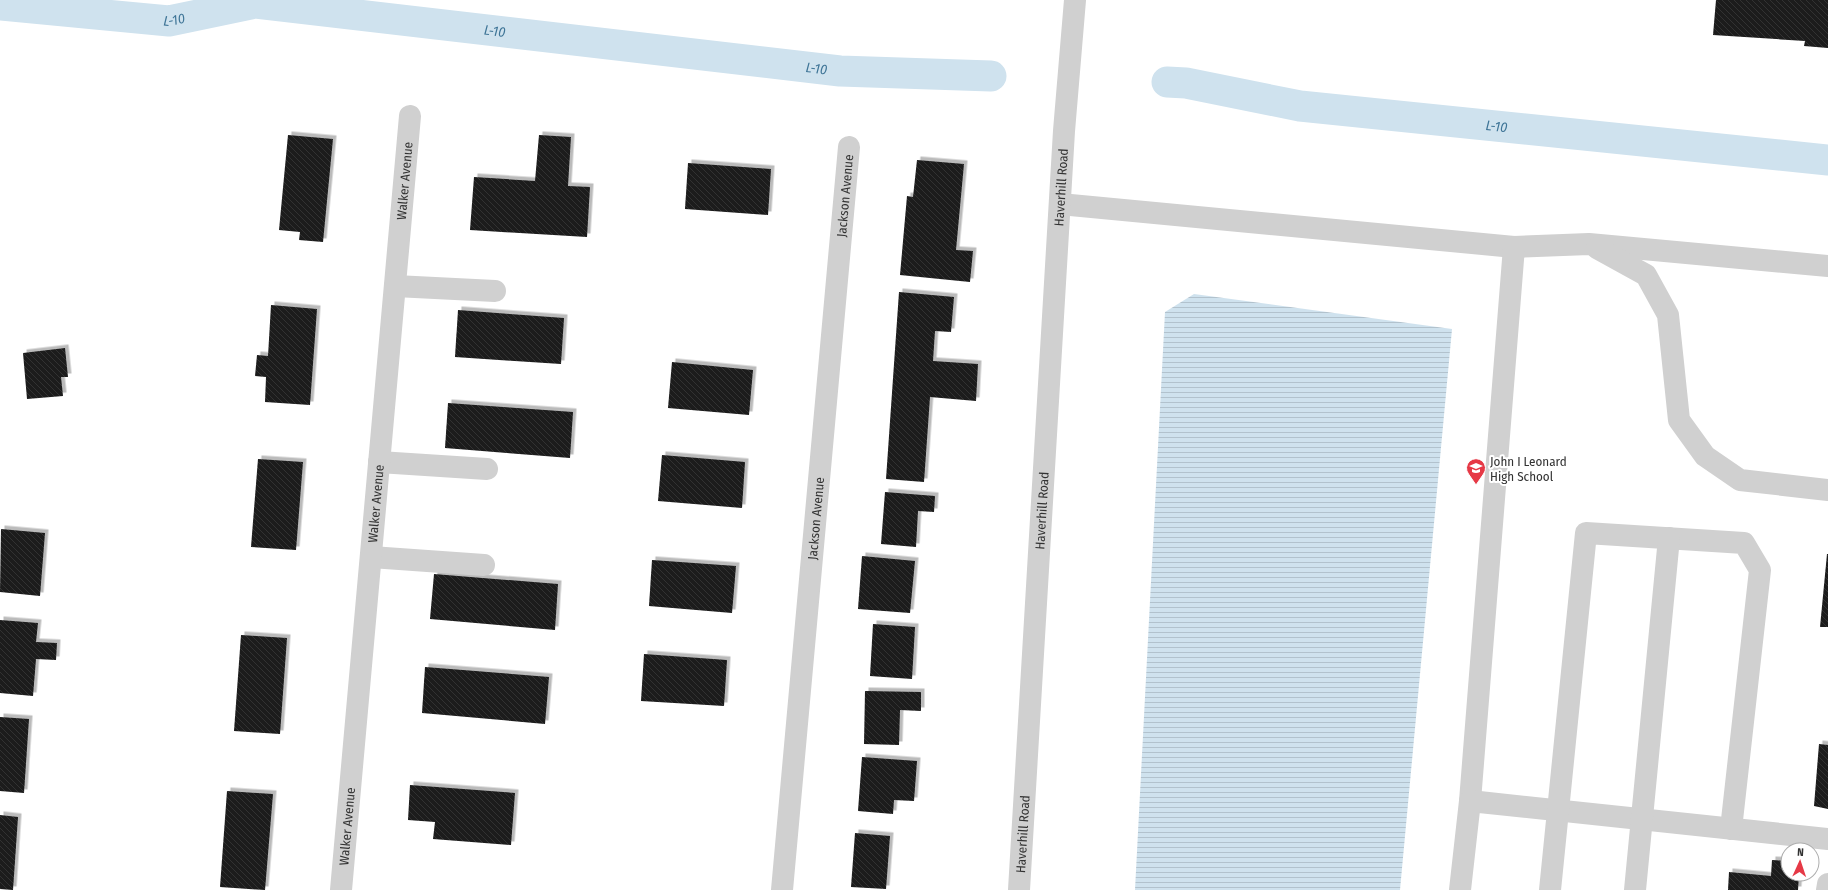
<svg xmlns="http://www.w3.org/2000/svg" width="1828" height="890" viewBox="0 0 1828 890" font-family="'Fira Sans Condensed',sans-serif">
<defs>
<pattern id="water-rules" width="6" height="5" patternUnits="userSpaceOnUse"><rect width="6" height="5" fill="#cfe2ee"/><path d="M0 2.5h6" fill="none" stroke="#b2c2cd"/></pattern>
<pattern id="building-back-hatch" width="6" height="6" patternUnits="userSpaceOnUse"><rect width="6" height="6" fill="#1a1a1a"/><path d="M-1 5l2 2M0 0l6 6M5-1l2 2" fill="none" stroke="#333"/></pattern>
<filter id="shadow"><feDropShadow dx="3.5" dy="-3.5" stdDeviation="0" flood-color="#0004"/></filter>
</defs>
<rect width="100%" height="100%" fill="#fff"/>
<path fill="url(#water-rules)" d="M 1194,294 L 1452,329 L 1400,890 L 1135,890 L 1165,312 Z"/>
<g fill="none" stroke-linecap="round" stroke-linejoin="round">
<g stroke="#cfe2ee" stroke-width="31">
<path id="s1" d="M 0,5 L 169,21 L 255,3 L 840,71 L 991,76"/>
<path id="s2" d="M 1167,82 L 1186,83 L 1300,106 L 1828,160"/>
</g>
</g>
<g fill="url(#building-back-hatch)" filter="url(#shadow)">
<path d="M 1716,0 L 1828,0 L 1828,48 L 1804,46 L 1805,41 L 1713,35 Z"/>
<path d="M 288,135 L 333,139 L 323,242 L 299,240 L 300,232 L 279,230 Z"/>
<path d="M 539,135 L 571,137 L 568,186 L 590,187 L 587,237 L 470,230 L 474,177 L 535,181 Z"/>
<path d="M 917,160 L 964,164 L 956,250 L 973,251 L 970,282 L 900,275 L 907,196 L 913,197 Z"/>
<path d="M 688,163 L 771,169 L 768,215 L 685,209 Z"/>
<path d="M 899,292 L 954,297 L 951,332 L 935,331 L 933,361 L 978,364 L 976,401 L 930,397 L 924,482 L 886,479 Z"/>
<path d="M 271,305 L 317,309 L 310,405 L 265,402 L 266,377 L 255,376 L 257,355 L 268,356 Z"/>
<path d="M 458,310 L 564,318 L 561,364 L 455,357 Z"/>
<path d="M 65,348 L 68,377 L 61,377 L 63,396 L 27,399 L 23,353 Z"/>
<path d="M 672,362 L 753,370 L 749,415 L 668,408 Z"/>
<path d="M 448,403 L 573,412 L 570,458 L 445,448 Z"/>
<path d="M 662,455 L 745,462 L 742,508 L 658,501 Z"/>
<path d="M 258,459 L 303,462 L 296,550 L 251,547 Z"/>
<path d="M 885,492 L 935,496 L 934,512 L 918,511 L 916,547 L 881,544 Z"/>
<path d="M 1,529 L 45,533 L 40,596 L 0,592 Z"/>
<path d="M 1827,554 L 1828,554 L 1828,627 L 1820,627 Z"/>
<path d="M 862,556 L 915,561 L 910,613 L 858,609 Z"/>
<path d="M 652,560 L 736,566 L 732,613 L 649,606 Z"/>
<path d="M 434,574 L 558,584 L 555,630 L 430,619 Z"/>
<path d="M 0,620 L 38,623 L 36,642 L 57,643 L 56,660 L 36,659 L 33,696 L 0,693 Z"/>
<path d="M 873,624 L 915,627 L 912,679 L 870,676 Z"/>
<path d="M 241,635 L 287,638 L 280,734 L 234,731 Z"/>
<path d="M 644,654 L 727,660 L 724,706 L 641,701 Z"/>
<path d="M 425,667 L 549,677 L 545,724 L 422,713 Z"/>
<path d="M 865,691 L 921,692 L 921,711 L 900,710 L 899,745 L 864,744 Z"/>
<path d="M 0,717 L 29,719 L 24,793 L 0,791 Z"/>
<path d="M 1819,744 L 1828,745 L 1828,809 L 1814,806 Z"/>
<path d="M 862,757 L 917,761 L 914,801 L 894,800 L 893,814 L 858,811 Z"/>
<path d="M 410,785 L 515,793 L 511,845 L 433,839 L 435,822 L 408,820 Z"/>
<path d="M 227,791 L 273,794 L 265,890 L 220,887 Z"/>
<path d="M 0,815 L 18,817 L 13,890 L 0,889 Z"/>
<path d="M 855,833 L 890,836 L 886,889 L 851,887 Z"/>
<path d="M 1772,860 L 1788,861 L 1788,874 L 1799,874 L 1798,890 L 1728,890 L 1729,872 L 1771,876 Z"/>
</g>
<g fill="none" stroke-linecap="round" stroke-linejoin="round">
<g stroke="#d0d0d0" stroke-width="22">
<path d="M 1060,204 L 1514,247 L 1589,244 L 1828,266"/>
<path d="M 1597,248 L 1646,275 L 1668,315 L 1679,420 L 1705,456 L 1740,480 L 1828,490"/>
<path d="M 395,286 L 495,291"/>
<path d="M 379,462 L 487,469"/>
<path d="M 371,557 L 484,565"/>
<path d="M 1470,801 L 1514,247"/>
<path id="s3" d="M 341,890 L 410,116"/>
<path id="s4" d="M 782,890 L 849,147"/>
<path id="s5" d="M 1019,890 L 1064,131 L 1075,0"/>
<path d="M 1460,890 L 1470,801 L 1828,839"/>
<path d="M 1550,890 L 1586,533 L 1744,543 L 1760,570 L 1731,829"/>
<path d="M 1635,890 L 1669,538"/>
<path d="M 1827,890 L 1828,884"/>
</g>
</g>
<defs>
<g id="school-pin" transform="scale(1)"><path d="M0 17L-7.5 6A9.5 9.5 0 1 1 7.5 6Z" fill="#e63946" stroke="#fff"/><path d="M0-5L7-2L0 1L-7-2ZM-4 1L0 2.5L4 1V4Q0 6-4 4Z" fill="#fff"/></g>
</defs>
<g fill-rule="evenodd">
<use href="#school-pin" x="1476" y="468"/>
</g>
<g text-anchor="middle" stroke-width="4" stroke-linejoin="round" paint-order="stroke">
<g font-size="13" fill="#333" stroke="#fff">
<text dy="5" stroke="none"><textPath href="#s3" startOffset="712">Walker Avenue</textPath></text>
<text dy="5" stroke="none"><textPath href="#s5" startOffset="704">Haverhill Road</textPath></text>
<text dy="5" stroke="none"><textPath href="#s4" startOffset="697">Jackson Avenue</textPath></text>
<text dy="5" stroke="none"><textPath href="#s3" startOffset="388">Walker Avenue</textPath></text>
<text dy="5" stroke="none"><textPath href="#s5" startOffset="380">Haverhill Road</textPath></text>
<text dy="5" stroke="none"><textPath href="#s4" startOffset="373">Jackson Avenue</textPath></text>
<text dy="5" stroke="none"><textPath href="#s3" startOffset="64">Walker Avenue</textPath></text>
<text dy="5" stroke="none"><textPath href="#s5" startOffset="56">Haverhill Road</textPath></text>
</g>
<g font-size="13" fill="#333" stroke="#fff" text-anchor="start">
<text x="1490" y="466">John I Leonard<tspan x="1490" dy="15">High School</tspan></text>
</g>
<g font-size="14" font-style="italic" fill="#3f7597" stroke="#fff">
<text dy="5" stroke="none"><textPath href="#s1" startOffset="175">L-10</textPath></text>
<text dy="5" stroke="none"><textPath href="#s1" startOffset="499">L-10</textPath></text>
<text dy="5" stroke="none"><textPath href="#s1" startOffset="823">L-10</textPath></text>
<text dy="5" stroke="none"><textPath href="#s2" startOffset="333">L-10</textPath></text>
</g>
</g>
<g transform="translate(1800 862) rotate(3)"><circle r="19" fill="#ffffff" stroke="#adadad"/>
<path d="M0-3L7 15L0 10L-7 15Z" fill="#e63946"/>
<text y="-6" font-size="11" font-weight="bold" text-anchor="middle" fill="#333333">N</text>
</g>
</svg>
